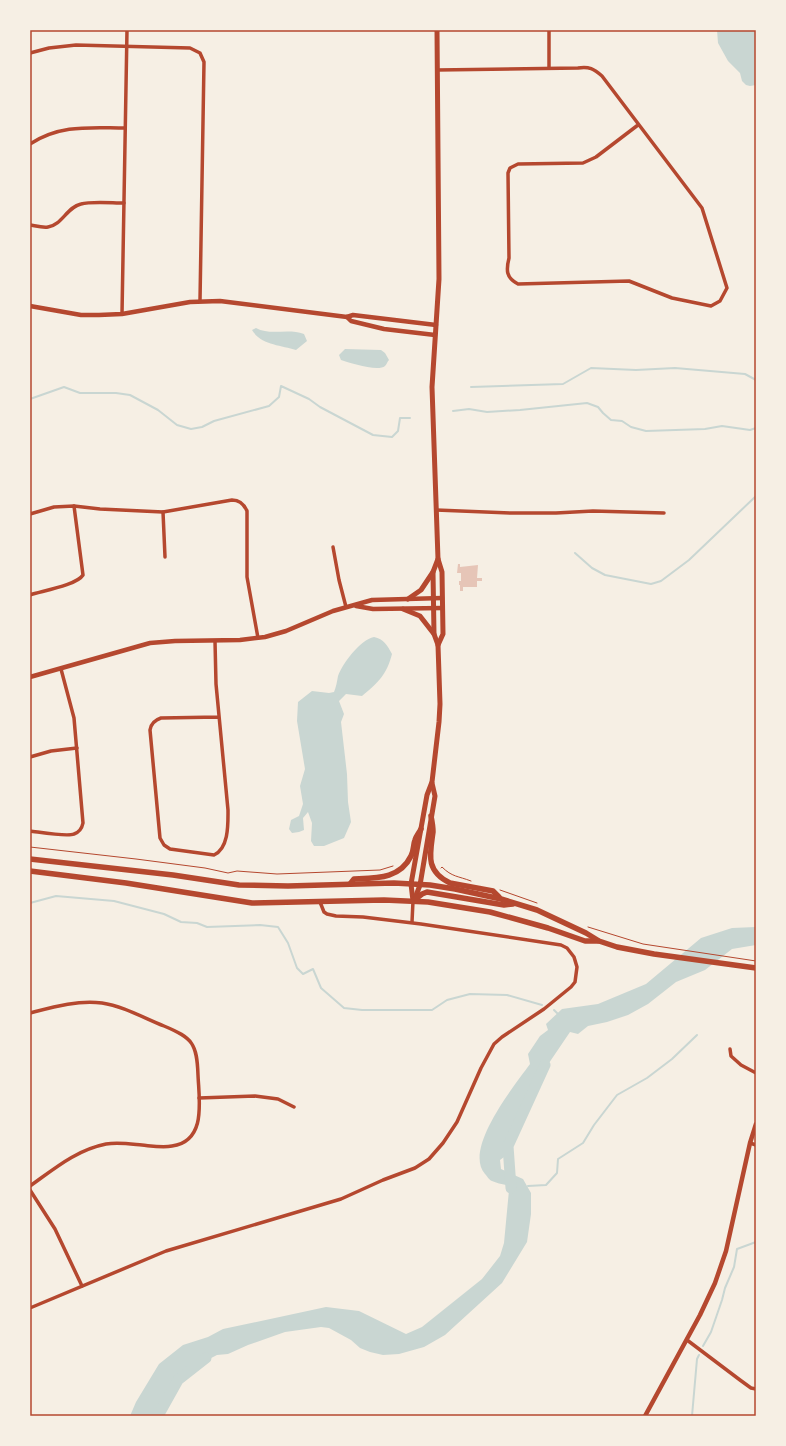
<svg xmlns="http://www.w3.org/2000/svg" width="786" height="1446" viewBox="0 0 786 1446" font-family="Quicksand,sans-serif">
<rect width="100%" height="100%" fill="#f6efe4"/>
<g fill="#c9d6d2">
<path d="M 717,30 L 756,30 L 756,85 L 750,86 L 746,85 L 742,81 L 740,73 L 728,61 L 718,43 Z"/>
<path d="M 256,328 C 270,336 288,328 304,334 L 307,341 L 296,350 C 281,345 261,345 252,330 Z"/>
<path d="M 345,349 L 381,350 L 385,353 L 389,360 C 387,362 387,364 385,366 C 378,372 350,363 341,360 L 339,355 Z"/>
<path d="M 374,637 C 384,639 387,645 392,654 C 387,674 378,683 362,696 L 346,694 L 339,701 L 344,714 L 341,722 L 347,774 L 348,802 L 351,822 L 344,838 L 324,846 L 314,846 L 311,841 L 312,823 L 308,812 L 303,818 L 304,830 L 299,832 L 292,833 L 289,829 L 291,820 L 299,816 L 303,804 L 300,786 L 305,769 L 297,721 L 298,702 L 312,691 L 329,693 L 334,692 C 336,687 337,682 338,676 C 343,663 360,640 374,637 Z"/>
<path d="M 756,927 L 756,945 L 732,949 L 705,970 L 676,982 L 648,1004 L 628,1015 L 607,1022 L 588,1026 L 578,1034 L 570,1032 L 530,1091 L 527,1112 L 510,1140 L 504,1157 L 500,1160 L 501,1169 L 523,1179 L 531,1193 L 531,1214 L 527,1242 L 502,1283 L 445,1335 L 424,1347 L 399,1354 L 383,1355 L 370,1352 L 360,1348 L 351,1340 L 329,1328 L 321,1327 L 285,1332 L 248,1345 L 228,1354 L 217,1355 L 184,1372 L 159,1405 L 153,1416 L 130,1416 L 136,1402 L 159,1364 L 183,1345 L 208,1337 L 223,1329 L 326,1307 L 359,1311 L 406,1334 L 422,1327 L 482,1279 L 500,1256 L 504,1243 L 509,1190 L 506,1185 C 502,1184 496,1183 492,1181 C 489,1180 487,1176 485,1174 C 463,1149 514,1086 530,1064 L 528,1054 L 540,1036 L 548,1030 L 546,1024 L 562,1009 L 598,1004 L 646,984 L 701,938 L 732,928 Z"/>
</g>
<g fill="none" stroke-linecap="round" stroke-linejoin="round">
<g stroke="#c9d6d2" stroke-width="2">
<path d="M 471,387 L 563,384 L 591,368 L 636,370 L 675,368 L 745,374 L 756,380"/>
<path d="M 30,399 L 64,387 L 80,393 L 116,393 L 130,395 L 158,410 L 177,425 L 191,429 L 202,427 L 214,421 L 269,406 L 279,397 L 281,386 L 309,399 L 320,407 L 373,435 L 392,437 L 398,431 L 400,418 L 410,418"/>
<path d="M 453,411 L 469,409 L 487,412 L 520,410 L 587,403 L 598,407 L 603,413 L 611,420 L 622,421 L 631,427 L 646,431 L 705,429 L 722,426 L 750,430 L 756,428"/>
<path d="M 575,553 L 592,568 L 605,575 L 651,584 L 661,581 L 689,560 L 756,496"/>
<path d="M 30,903 L 56,896 L 114,901 L 164,914 L 181,922 L 197,923 L 207,927 L 260,925 L 278,927 L 288,943 L 297,968 L 303,974 L 313,969 L 321,988 L 344,1008 L 362,1010 L 432,1010 L 447,1000 L 470,994 L 507,995 L 542,1005"/>
<path d="M 554,1010 L 558,1014"/>
<path d="M 528,1186 L 546,1185 L 557,1173 L 558,1159 L 583,1143 L 594,1125 L 617,1095 L 647,1078 L 672,1059 L 697,1035"/>
<path d="M 703,1346 L 711,1332 L 722,1300 L 725,1288 L 734,1267 L 737,1249 L 756,1242"/>
<path d="M 692,1416 L 697,1359 L 699,1355"/>
</g>
<g stroke="#c9d6d2" stroke-width="11">
<path d="M 511,1188 L 508,1146 L 545,1065"/>
<path d="M 157,1416 L 159,1414 L 178,1380 L 206,1358"/>
</g>
</g>
<path fill="#e6c5b7" d="M 458,564 L 460,564 L 460,567 L 478,565 L 477,578 L 482,578 L 482,581 L 477,581 L 477,587 L 463,587 L 463,591 L 460,591 L 460,585 L 459,585 L 459,581 L 461,581 L 461,573 L 457,573 Z"/>
<g fill="none" stroke-linecap="round" stroke-linejoin="round">
<g stroke="#b5482f" stroke-width="1">
<path d="M 30,847 L 136,859 L 205,868 L 228,873 L 237,871 L 277,874 L 380,870 L 393,866"/>
<path d="M 441,868 L 442,867 C 452,877 458,876 471,881"/>
<path d="M 500,890 L 537,903"/>
<path d="M 588,927 L 643,944 L 756,961"/>
</g>
<g stroke="#b5482f" stroke-width="3.5">
<path d="M 549,30 L 549,67"/>
<path d="M 30,53 L 49,48 L 76,45 L 190,48 L 200,53 L 204,62 L 200,301"/>
<path d="M 437,70 L 578,68 C 589,66 594,69 602,76 L 702,208 L 727,288 L 720,301 L 711,306 L 672,298 L 629,281 L 518,284 C 506,278 506,270 509,258 L 508,173 L 510,168 L 518,164 L 583,163 L 596,157 L 638,125"/>
<path d="M 30,144 C 61,124 90,128 125,128"/>
<path d="M 30,225 C 36,226 43,228 48,227 C 62,225 67,207 81,204 C 91,201 112,203 124,203"/>
<path d="M 122,314 L 127,30"/>
<path d="M 436,510 L 511,513 L 556,513 L 593,511 L 664,513"/>
<path d="M 163,512 L 165,557"/>
<path d="M 30,514 L 54,507 L 74,506 L 100,509 L 163,512 L 232,500 C 240,500 244,504 247,511 L 247,577 L 258,638"/>
<path d="M 333,547 L 339,580 L 346,607"/>
<path d="M 30,595 C 42,591 77,585 83,575 L 74,506"/>
<path d="M 215,641 L 216,684 L 228,810 C 228,824 229,848 214,855 L 170,849 L 164,845 L 160,838 L 150,730 C 151,723 155,720 161,718 L 219,717"/>
<path d="M 30,757 L 51,751 L 77,748"/>
<path d="M 30,831 C 39,832 67,837 74,834 C 80,832 82,828 83,823 L 74,718 L 61,669"/>
<path d="M 412,922 L 413,901"/>
<path d="M 30,1013 C 53,1007 77,1000 102,1003 C 123,1006 144,1018 164,1026 C 193,1038 197,1044 198,1075 C 199,1100 207,1141 172,1146 C 163,1148 152,1146 142,1145 C 131,1144 118,1142 106,1144 C 76,1150 54,1169 30,1186"/>
<path d="M 730,1049 L 731,1056 L 741,1065 L 756,1073"/>
<path d="M 199,1098 L 255,1096 L 278,1099 L 294,1107"/>
<path d="M 750,1143 L 756,1145"/>
<path d="M 30,1190 L 55,1229 L 82,1286"/>
<path d="M 30,1308 L 166,1251 L 341,1199 L 383,1180 L 415,1168 L 429,1159 L 443,1143 L 457,1122 L 481,1068 L 494,1044 L 502,1037 L 544,1009 L 571,987 L 575,982 L 577,967 L 574,957 L 567,948 L 561,945 L 421,924 L 363,917 L 336,916 L 327,914 L 324,912 L 320,902"/>
<path d="M 687,1340 L 740,1380 L 751,1388 L 756,1389"/>
</g>
<g stroke="#b5482f" stroke-width="4.5">
<path d="M 30,306 L 81,315 L 99,315 L 122,314 L 190,302 L 220,301 L 347,317 L 353,315 L 436,325"/>
<path d="M 347,317 L 351,321 L 384,329 L 435,335"/>
<path d="M 356,606 L 373,609 L 442,608"/>
<path d="M 30,677 L 150,643 L 175,641 L 240,640 L 265,637 L 286,631 L 333,611 L 372,600 L 442,598"/>
<path d="M 645,1416 L 700,1315 L 715,1283 L 726,1251 L 750,1143 L 756,1124"/>
</g>
<g stroke="#b5482f" stroke-width="5">
<path d="M 437,30 L 439,279 L 432,387 L 438,559 L 442,572 L 443,634 L 438,645"/>
<path d="M 408,599 L 421,590 L 433,572"/>
<path d="M 403,609 L 420,616 L 434,634"/>
<path d="M 413,901 L 411,884 L 427,795 L 432,782 L 439,722 L 440,704 L 438,645 L 434,634 L 433,572 L 438,559"/>
<path d="M 414,901 L 420,885 L 435,796 L 432,783"/>
</g>
<g stroke="#b5482f" stroke-width="5.5">
<path d="M 431,816 C 432,821 433,826 433,832 C 430,854 425,871 450,883 L 493,891 L 499,897"/>
<path d="M 30,859 L 173,875 L 239,885 L 288,886 L 394,883 L 430,885 L 455,889 L 501,899 L 537,910 L 586,933 L 599,941 L 617,947 L 654,954 L 756,968"/>
<path d="M 30,871 L 126,883 L 252,903 L 384,900 L 428,902 L 490,912 L 548,928 L 585,941 L 598,941"/>
<path d="M 350,884 L 354,879 C 376,878 400,879 411,856 C 414,851 413,845 415,840 C 416,836 419,833 421,829"/>
<path d="M 413,901 L 422,894 L 427,892 L 504,905 L 513,904"/>
</g>
</g>
<rect width="786" height="1446" fill="none" stroke="#f6efe4" stroke-width="62"/>
<rect x="31" y="31" width="724" height="1384" fill="none" stroke="#b5482f" stroke-width="1.5"/>
</svg>
